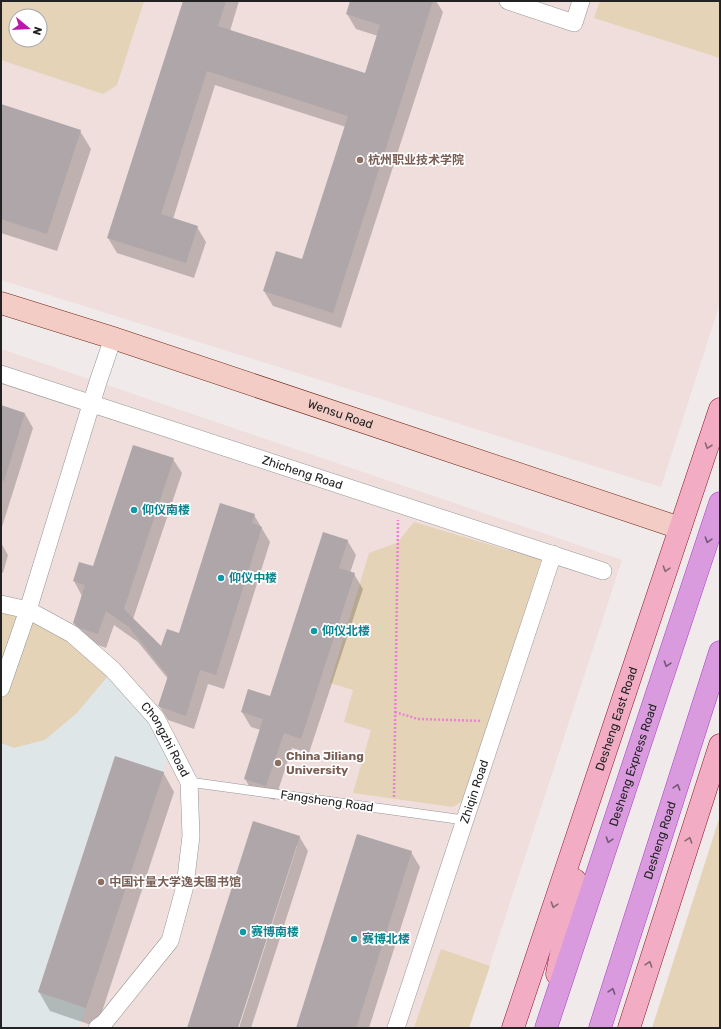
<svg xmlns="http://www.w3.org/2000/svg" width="721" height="1029" viewBox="0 0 721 1029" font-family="Rubik,'Noto Sans SC',sans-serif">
<rect width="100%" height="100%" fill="#f1eaeb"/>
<g fill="#efdedc" fill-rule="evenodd">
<path d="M 1,1 L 720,1 L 720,303 L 661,487 L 1,280 ZM 16,16 L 40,16 L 40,40 L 16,40 Z"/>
<path d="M 1,349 L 622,560 L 469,1028 L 1,1028 Z"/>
</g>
<g fill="#e4d3b6" fill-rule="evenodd">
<path d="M 1,1 L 144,1 L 117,85 L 103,94 L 1,60 ZM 16,16 L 40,16 L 40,40 L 16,40 Z"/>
<path d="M 600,1 L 720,1 L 720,58 L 594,18 Z"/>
<path d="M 414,522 L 541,560 L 464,800 L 453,807 L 353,793 L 371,730 L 344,722 L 353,690 L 330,683 L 369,553 L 397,543 Z"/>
<path d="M 1,604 L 28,610 L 113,670 L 77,713 L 45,740 L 14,748 L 1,743 Z"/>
<path d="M 720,816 L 720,1028 L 652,1028 Z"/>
<path d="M 441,949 L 490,966 L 469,1028 L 414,1028 Z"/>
</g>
<path fill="#dee6e7" d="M 113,670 L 170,746 L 164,772 L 115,756 L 38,992 L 86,1008 L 79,1028 L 1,1028 L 1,743 L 14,748 L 45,740 L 77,713 Z"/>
<g fill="#0003">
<path d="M 184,1 L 239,1 L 230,31 L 365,75 L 378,36 L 356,29 L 347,14 L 351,1 L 436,1 L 443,12 L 341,328 L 273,306 L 264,291 L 303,261 L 346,127 L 215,85 L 173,219 L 197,227 L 206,242 L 194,278 L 117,253 L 108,238 Z"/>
<path d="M 1,105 L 80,131 L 91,149 L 57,251 L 1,233 Z"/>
<path d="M 1,406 L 25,414 L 33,428 L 1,530 Z"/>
<path d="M 173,459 L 182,473 L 133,619 L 162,647 L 180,635 L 254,515 L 270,542 L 224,689 L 208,684 L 194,729 L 168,720 L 159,706 L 168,679 L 138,642 L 114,625 L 106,648 L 90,642 L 82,637 L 74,623 L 82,596 L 74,581 L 93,568 Z"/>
<path d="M 347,540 L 356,555 L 350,573 L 354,574 L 363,589 L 309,753 L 292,748 L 275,800 L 254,794 L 245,779 L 261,730 L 251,727 L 242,712 L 271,698 Z"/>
<path d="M 1,543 L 8,555 L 3,573 L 1,572 Z"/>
<path d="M 163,772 L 174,792 L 97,1027 L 50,1011 L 39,992 Z"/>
<path d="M 299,836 L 308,851 L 251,1028 L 239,1028 L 297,846 L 295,846 L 237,1028 L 188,1028 Z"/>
<path d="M 411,852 L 420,867 L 369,1028 L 297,1028 Z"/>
</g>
<g fill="#afa6aa">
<path d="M 183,1 L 226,1 L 218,26 L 365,73 L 380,25 L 346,14 L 350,1 L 433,1 L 333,313 L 263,291 L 276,251 L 302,259 L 348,116 L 207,71 L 161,214 L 198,226 L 186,263 L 107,238 Z"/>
<path d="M 1,104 L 81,130 L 47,234 L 1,219 Z"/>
<path d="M 1,405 L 25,413 L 4,481 L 1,480 Z"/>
<path d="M 133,445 L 174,458 L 124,609 L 161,646 L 167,629 L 179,633 L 220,503 L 255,514 L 252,523 L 262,527 L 216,675 L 200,670 L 186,716 L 158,706 L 168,676 L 129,627 L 106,611 L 98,634 L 80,628 L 73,623 L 85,585 L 73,581 L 79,562 L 93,566 Z"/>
<path d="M 323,532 L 348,540 L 339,568 L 355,573 L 301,739 L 284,733 L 266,786 L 244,779 L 263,719 L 241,712 L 248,689 L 270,696 Z"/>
<path d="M 115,756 L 164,772 L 86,1008 L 38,992 Z"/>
<path d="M 253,821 L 300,836 L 238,1028 L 187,1028 Z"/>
<path d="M 357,834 L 412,851 L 356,1028 L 296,1028 Z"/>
</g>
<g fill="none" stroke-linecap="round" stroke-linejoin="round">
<g stroke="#969696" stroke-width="10">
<path id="lane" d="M 189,782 L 464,820"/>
</g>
<g stroke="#969696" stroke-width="18">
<g id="street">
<path d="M 508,1 L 574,23 L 581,1"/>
<path id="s1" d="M 1,374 L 603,571"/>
<path id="s2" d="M 1,604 L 28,610 L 72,634 L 113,670 L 156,718 L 189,782 L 191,836 L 185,886 L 170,941 L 104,1023 L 97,1028"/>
<path d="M 1,688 L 28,610 L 98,382 L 113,338"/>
<path id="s3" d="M 396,1028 L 553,554"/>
</g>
</g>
<g stroke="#6f2612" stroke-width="23">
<g id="secondary">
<path id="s4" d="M 1,303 L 113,338 L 680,528"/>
</g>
</g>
<g stroke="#8e122d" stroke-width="23">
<g id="primary">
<path d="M 557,974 L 575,880"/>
<path id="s5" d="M 513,1028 L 720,409"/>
<path d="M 629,1028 L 720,745"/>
</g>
</g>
<g stroke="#a83dc8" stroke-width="23">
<g id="highway">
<path id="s6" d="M 546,1028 L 720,503"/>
<path id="s7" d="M 600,1028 L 720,652"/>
</g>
</g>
<g stroke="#eb81d4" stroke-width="2.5" stroke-dasharray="2 2" stroke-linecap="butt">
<path d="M 395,712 L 418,719 L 482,721"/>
<path d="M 394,797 L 398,520"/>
</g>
<use href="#lane" stroke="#fff" stroke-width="9"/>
<use href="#street" stroke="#fff" stroke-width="17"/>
<use href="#secondary" stroke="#f3cdc5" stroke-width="22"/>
<use href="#primary" stroke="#f2adc4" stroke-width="22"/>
<use href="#highway" stroke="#d99bde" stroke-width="22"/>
</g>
<defs><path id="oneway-chevron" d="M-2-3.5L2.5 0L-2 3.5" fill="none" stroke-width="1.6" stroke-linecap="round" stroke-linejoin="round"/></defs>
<g stroke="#8a6873">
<use href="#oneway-chevron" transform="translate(708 446) rotate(109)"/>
<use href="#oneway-chevron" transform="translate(666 569) rotate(108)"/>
<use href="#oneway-chevron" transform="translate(689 840) rotate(-72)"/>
<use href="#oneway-chevron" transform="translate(554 905) rotate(108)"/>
<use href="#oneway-chevron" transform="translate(649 964) rotate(-72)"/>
</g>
<g stroke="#745877">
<use href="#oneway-chevron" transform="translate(708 540) rotate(108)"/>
<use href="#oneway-chevron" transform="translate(667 664) rotate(108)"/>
<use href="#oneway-chevron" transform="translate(677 787) rotate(-72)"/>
<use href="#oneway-chevron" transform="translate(609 840) rotate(108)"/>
<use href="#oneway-chevron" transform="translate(612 991) rotate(-72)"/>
</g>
<g fill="#8d6e63" stroke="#fff" stroke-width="1.5">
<circle cx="360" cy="160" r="4"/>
<circle cx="278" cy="763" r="4"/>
<circle cx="101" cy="882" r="4"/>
</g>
<g fill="#0f9aa8" stroke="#fff" stroke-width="1.5">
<circle cx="134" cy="510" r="4"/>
<circle cx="221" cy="578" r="4"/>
<circle cx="314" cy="631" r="4"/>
<circle cx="243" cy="932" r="4"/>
<circle cx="354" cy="939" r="4"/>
</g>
<g text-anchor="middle" stroke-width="3.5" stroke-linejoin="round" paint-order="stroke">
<g font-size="12" font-weight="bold" fill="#785e54" stroke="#fff" text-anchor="start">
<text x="368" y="164">杭州职业技术学院</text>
<text x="286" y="760">China Jiliang<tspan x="286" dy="14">University</tspan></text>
<text x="109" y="886">中国计量大学逸夫图书馆</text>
</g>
<g font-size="12" fill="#222" stroke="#fff">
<text dy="4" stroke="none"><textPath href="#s4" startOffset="357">Wensu Road</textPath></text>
<text dy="4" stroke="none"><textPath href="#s1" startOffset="317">Zhicheng Road</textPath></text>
<text dy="4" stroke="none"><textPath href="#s5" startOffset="326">Desheng East Road</textPath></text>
<text dy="4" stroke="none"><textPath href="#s2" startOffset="220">Chongzhi Road</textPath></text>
<text dy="4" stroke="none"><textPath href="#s6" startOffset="277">Desheng Express Road</textPath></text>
<text dy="4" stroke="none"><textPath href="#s3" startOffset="249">Zhiqin Road</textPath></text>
<text transform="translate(327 801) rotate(8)" y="4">Fangsheng Road</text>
<text dy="4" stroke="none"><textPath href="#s7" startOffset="197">Desheng Road</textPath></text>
</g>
<g font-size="12" font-weight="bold" fill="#0d838f" stroke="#fff" text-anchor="start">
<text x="142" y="514">仰仪南楼</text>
<text x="229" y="582">仰仪中楼</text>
<text x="322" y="635">仰仪北楼</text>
<text x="251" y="936">赛博南楼</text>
<text x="362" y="943">赛博北楼</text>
</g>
</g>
<rect width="721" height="1029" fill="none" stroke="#222222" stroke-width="4"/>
<g transform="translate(28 28) rotate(108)"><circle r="19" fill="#ffffff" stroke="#a7a7a7"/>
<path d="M0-3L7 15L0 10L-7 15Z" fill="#bc17aa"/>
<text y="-6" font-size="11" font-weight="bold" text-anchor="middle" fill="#222222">N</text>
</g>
</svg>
